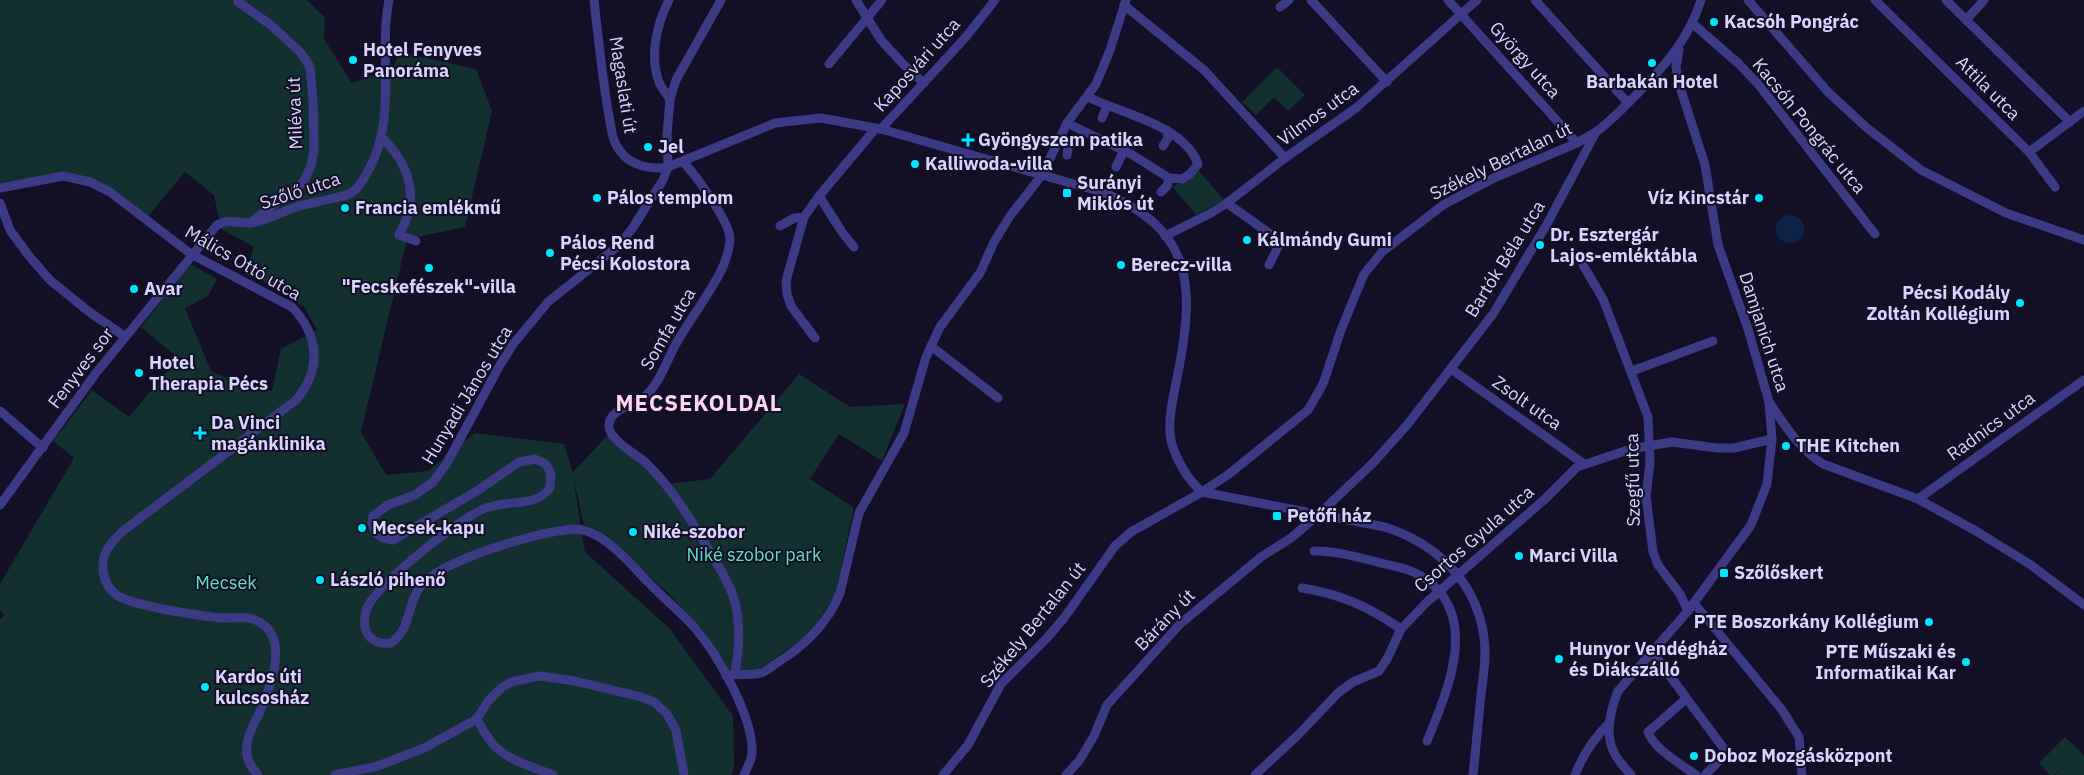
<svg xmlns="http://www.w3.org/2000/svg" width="2084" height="775" viewBox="0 0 2084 775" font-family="'IBM Plex Sans',sans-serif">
<rect width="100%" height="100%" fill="#130f26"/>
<g fill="#12302f">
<path d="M 0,0 L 307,0 L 325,18 L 324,39 L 352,83 L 393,68 L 400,52 L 476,69 L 492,111 L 465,227 L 407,239 L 361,432 L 386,475 L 428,471 L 475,433 L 564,444 L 574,476 L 573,472 L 607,436 L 668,484 L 710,479 L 799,374 L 850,407 L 905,404 L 882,461 L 839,434 L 810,479 L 854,508 L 835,595 L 810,634 L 756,671 L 729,673 L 704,631 L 668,593 L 596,529 L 584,525 L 573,476 L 585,552 L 670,629 L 733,716 L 734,765 L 732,775 L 0,775 L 0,620 L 4,615 L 0,610 L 0,584 L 74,458 L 53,441 L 92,390 L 129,417 L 178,358 L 141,327 L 190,264 L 217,279 L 208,296 L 185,308 L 211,371 L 239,384 L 272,391 L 281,349 L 317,330 L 304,307 L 260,279 L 245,275 L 254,247 L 221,229 L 214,195 L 185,172 L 145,220 L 110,192 L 63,176 L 0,188 Z"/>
<path d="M 1277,67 L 1305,95 L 1288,111 L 1274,97 L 1256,115 L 1242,102 Z"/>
<path d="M 1198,170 L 1224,200 L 1196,215 L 1172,186 L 1184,182 Z"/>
<path d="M 2065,737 L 2084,755 L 2084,775 L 2055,775 L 2065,765 L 2054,775 L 2050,775 L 2039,763 Z"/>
</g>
<circle fill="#0c2248" cx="1790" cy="229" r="14"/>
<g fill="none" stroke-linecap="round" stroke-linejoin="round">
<g stroke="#3d3a85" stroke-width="9">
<path d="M 594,0 C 598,37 602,74 608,111 C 611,124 611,140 620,151 C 631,166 651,170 668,167 L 775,123 L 821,118 L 881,129 L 1102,192 C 1194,230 1195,286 1178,373 C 1174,395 1167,419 1171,441 C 1176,460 1188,480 1202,492 L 1385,527 C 1437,544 1477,582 1484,638 C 1487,657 1483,676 1481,695 C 1478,722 1476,748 1473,775"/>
<path d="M 669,0 C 657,24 649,55 659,82 C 661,88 666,93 670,99"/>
<path d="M 721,0 L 676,80 L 670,99 L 667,135 L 668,167 L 663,180 L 632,229 L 618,246 L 548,302 L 514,343 L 500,365 L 447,463 L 433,482 L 415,495 L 388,505 L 373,516 L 372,523 L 376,533 L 383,538 L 393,540 L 477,491 L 519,462 L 535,459 L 546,464 L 551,474 L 550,488 C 535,509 504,499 483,509 C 456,522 379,582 367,608 C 365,614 364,621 365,627 C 368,641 378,644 391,643 C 411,630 407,604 420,587 C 440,560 540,531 574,529 C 602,528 631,565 649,583 C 664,599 681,612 695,628 C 718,655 754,718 752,754 C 751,761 747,768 744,775"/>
<path d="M 856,0 L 881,40 L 903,64 L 924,83"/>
<path d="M 1311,0 L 1387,82"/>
<path d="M 1448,0 L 1577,143"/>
<path d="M 1535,0 L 1628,103"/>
<path d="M 1748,0 L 1828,92 L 1867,128 L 1921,170 L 2006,213 L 2084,240"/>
<path d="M 1875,0 L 2029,152 L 2055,187"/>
<path d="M 1946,0 L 2070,122"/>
<path d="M 238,2 L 271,25 L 301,53 L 310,67 L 313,100 L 314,150 L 311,166 L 305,179 L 299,186 L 250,223"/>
<path d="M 1124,5 L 1204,70 L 1285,158"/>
<path d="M 1280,7 L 1289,0"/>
<path d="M 1966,20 L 1984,0"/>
<path d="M 1692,23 L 1739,64 L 1758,84 L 1875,234"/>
<path d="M 1679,50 L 1676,67 L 1679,84 L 1705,165 L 1718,245 L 1748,329 L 1769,402 C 1784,424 1800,450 1823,464 L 1918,499 L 1976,531 L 2031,565 L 2084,605"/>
<path d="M 829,64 L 882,0"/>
<path d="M 1102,118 L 1107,106"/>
<path d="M 1067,123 L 1131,154 L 1169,178 L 1182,179 L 1190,174 L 1198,164 C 1184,125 1122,114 1088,97"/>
<path d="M 881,129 L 965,38 L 995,0"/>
<path d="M 1061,137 L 1069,142 L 1067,155"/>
<path d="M 382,138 C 404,158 417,187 407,217 C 406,223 401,229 399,235 L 416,241"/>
<path d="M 1163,146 L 1168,138 L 1167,130"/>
<path d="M 2029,152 L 2084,111"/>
<path d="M 683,162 C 695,174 729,221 730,238 C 730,248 725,263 721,271 C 708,296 691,318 677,342 C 667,359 660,384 644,397 C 633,406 608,409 609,427 C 610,440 636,454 646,463 C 673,489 691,520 710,552 C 719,567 730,584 735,602 C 741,625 739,650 735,673"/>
<path d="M 1116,167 L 1124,150"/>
<path d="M 0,188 L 63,176 L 90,182 L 110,192 L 191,254 L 292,307 C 319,335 322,370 296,400 L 123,531 C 111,542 101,554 103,570 C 104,580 109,590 118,596 C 135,606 200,616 222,618 C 240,619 249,613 265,626 C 286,644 271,684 263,705 C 256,721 244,738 247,755 C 248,763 253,769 258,775"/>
<path d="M 1161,192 L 1167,186 L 1169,178"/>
<path d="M 0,203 L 10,230 L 29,256 L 50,280 L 88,311 L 124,336"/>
<path d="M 1227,203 L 1273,236 L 1279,245 L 1269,265"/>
<path d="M 780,226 L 794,218 L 804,217"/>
<path d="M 1165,236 L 1211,213 L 1227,203 L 1285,158 L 1356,108 L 1477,0"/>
<path d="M 854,247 L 842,232 L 819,196 L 876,128"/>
<path d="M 1583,265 L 1603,299 L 1648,417 L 1650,463 L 1646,496 L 1653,552 L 1658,565 L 1680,594 L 1688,611"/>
<path d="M 815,338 L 791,306 L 787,294 L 786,281 L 804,217 L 819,196"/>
<path d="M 931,346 L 998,398"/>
<path d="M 1451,369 L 1584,464"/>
<path d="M 1632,371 L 1713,341"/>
<path d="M 0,411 L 43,448"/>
<path d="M 1918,499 L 2084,380"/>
<path d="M 0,505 L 96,373 L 217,225 C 229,218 239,224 251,223 C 266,221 279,213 293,208 C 305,204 318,202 330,199 C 339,197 348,196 355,190 C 361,185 364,178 368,171 C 398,119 378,56 389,0"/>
<path d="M 1314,551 C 1339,551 1361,558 1385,564 C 1397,567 1411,569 1421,576 C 1482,613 1448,690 1427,741"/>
<path d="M 1302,588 C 1341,594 1369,607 1401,629"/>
<path d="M 1694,603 L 1782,710 L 1799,737 L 1802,775"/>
<path d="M 1653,653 L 1727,753 L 1705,775"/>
<path d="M 726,676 C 738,673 751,676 761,673 C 767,671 772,666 777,663 C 804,646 828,623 840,593 L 859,513 L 904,433 L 926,357 L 940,327 L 980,273 L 994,242 L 1010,216 L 1042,175 L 1067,123 L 1096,84 L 1110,50 L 1126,0"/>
<path d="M 1686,699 L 1648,732 C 1653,748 1682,765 1696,775"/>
<path d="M 477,719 C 481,727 486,735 491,742 C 506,761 532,766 553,775"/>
<path d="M 335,775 L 378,766 L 424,748 L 477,719 L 488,701 L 501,688 L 511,682 L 539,676 L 575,681 L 641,697 L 654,702 L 667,714 L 676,730 L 684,775"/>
<path d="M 943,775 L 968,745 L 1001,684 L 1047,638 L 1064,618 L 1115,546 L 1131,532 L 1202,492 L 1229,474 L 1308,410 L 1323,384 L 1341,330 L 1364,274 L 1382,252 L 1443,205 L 1494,178 L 1577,143 L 1596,132"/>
<path d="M 1066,775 L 1079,761 L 1094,736 L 1107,705 L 1180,624 L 1261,557 L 1291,538 L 1318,515 L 1373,463 L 1407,425 L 1493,314 L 1547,224 L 1596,132 C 1611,121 1623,108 1636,95 C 1664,67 1689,39 1701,0"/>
<path d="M 1255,775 L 1298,735 L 1338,693 L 1353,682 L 1379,671 L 1387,659 L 1401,629 L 1427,602 L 1545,499 L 1577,467 L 1631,449 L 1672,442 L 1717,448 L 1734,448 L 1772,439"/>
<path d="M 1575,775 C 1583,754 1594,738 1610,722"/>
<path d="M 1631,775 C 1626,769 1620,763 1616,756 C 1604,737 1610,711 1618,691 L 1688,611 L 1751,525 L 1767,484 L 1772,439 L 1769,402"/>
</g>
</g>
<g fill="#00e5ff" stroke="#130f26" stroke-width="2">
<circle cx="1714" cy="22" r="5"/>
<circle cx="353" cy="60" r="5"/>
<circle cx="1652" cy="63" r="5"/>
<path d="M965.5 132.5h5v5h5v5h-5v5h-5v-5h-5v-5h5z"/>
<circle cx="648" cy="147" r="5"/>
<circle cx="915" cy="164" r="5"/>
<rect x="1062" y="188" width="10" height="10" rx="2.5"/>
<circle cx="597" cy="198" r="5"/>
<circle cx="1759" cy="198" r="5"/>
<circle cx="345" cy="208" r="5"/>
<circle cx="1247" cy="240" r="5"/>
<circle cx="1540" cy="245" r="5"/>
<circle cx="550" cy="253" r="5"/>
<circle cx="1121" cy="265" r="5"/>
<circle cx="429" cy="268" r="5"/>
<circle cx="134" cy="289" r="5"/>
<circle cx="2020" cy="303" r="5"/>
<circle cx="139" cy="373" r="5"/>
<path d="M197.5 425.5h5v5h5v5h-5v5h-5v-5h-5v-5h5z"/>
<circle cx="1786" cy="446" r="5"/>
<rect x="1272" y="511" width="10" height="10" rx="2.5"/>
<circle cx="362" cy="528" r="5"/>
<circle cx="633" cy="532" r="5"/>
<circle cx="1519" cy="556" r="5"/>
<rect x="1719" y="568" width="10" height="10" rx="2.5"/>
<circle cx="320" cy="580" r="5"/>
<circle cx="1929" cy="622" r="5"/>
<circle cx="1559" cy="659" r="5"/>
<circle cx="1966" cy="662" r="5"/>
<circle cx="205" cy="687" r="5"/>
<circle cx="1694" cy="756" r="5"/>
</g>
<g text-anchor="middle" stroke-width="4" stroke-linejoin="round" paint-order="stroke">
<g font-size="18" font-weight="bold" fill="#d9d4ff" stroke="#130f26" text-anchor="start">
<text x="1724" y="28">Kacsóh Pongrác</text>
<text x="363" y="56">Hotel Fenyves<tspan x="363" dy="21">Panoráma</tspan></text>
<text x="1652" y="88" text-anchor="middle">Barbakán Hotel</text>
<text x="978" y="146">Gyöngyszem patika</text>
<text x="658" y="153">Jel</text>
<text x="925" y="170">Kalliwoda-villa</text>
<text x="1077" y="189">Surányi<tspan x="1077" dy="21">Miklós út</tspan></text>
<text x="607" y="204">Pálos templom</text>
<text x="1749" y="204" text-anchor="end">Víz Kincstár</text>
<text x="355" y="214">Francia emlékmű</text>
<text x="1550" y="241">Dr. Esztergár<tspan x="1550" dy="21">Lajos-emléktábla</tspan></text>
<text x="1257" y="246">Kálmándy Gumi</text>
<text x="560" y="249">Pálos Rend<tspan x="560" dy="21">Pécsi Kolostora</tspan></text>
<text x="1131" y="271">Berecz-villa</text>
<text x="429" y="293" text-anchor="middle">"Fecskefészek"-villa</text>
<text x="144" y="295">Avar</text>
<text x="2010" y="299" text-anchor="end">Pécsi Kodály<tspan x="2010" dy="21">Zoltán Kollégium</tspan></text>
<text x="149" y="369">Hotel<tspan x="149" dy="21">Therapia Pécs</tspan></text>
<text x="211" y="429">Da Vinci<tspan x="211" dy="21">magánklinika</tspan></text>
<text x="1796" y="452">THE Kitchen</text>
<text x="1287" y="522">Petőfi ház</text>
<text x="372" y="534">Mecsek-kapu</text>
<text x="643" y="538">Niké-szobor</text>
<text x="1529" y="562">Marci Villa</text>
<text x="1734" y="579">Szőlőskert</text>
<text x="330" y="586">László pihenő</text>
<text x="1919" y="628" text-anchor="end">PTE Boszorkány Kollégium</text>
<text x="1569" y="655">Hunyor Vendégház<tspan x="1569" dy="21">és Diákszálló</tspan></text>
<text x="1956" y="658" text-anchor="end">PTE Műszaki és<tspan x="1956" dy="21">Informatikai Kar</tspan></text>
<text x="215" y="683">Kardos úti<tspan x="215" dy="21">kulcsosház</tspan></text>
<text x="1704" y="762">Doboz Mozgásközpont</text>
</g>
<g font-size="18" fill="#d9d4ff" stroke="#130f26">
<text transform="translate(1525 60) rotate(48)" y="6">György utca</text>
<text transform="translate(917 65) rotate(-48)" y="6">Kaposvári utca</text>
<text transform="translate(623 85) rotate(81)" y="6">Magaslati út</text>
<text transform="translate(1988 88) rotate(45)" y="6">Attila utca</text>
<text transform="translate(295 113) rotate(-92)" y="6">Miléva út</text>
<text transform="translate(1318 114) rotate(-36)" y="6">Vilmos utca</text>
<text transform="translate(1809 126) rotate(51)" y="6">Kacsóh Pongrác utca</text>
<text transform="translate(1501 161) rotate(-26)" y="6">Székely Bertalan út</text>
<text transform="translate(300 191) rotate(-18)" y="6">Szőlő utca</text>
<text transform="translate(1505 259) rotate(-58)" y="6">Bartók Béla utca</text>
<text transform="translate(243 263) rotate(30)" y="6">Málics Ottó utca</text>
<text transform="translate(668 329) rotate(-60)" y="6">Somfa utca</text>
<text transform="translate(1764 332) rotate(72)" y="6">Damjanich utca</text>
<text transform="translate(81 368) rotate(-53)" y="6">Fenyves sor</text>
<text transform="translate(467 395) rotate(-59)" y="6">Hunyadi János utca</text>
<text transform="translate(1527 403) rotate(35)" y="6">Zsolt utca</text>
<text transform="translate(1991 426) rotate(-36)" y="6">Radnics utca</text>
<text transform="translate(1633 480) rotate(-91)" y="6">Szegfű utca</text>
<text transform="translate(1474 539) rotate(-41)" y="6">Csortos Gyula utca</text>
<text transform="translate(1165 620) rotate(-46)" y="6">Bárány út</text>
<text transform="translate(1033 625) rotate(-51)" y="6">Székely Bertalan út</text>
</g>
<g font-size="18" fill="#5fe0c0" stroke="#130f26">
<text x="754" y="561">Niké szobor park</text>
<text x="226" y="589">Mecsek</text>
</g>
<g font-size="22" font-weight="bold" letter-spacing="1" fill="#ffd6f0" stroke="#130f26">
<text x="699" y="411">MECSEKOLDAL</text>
</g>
</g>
</svg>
